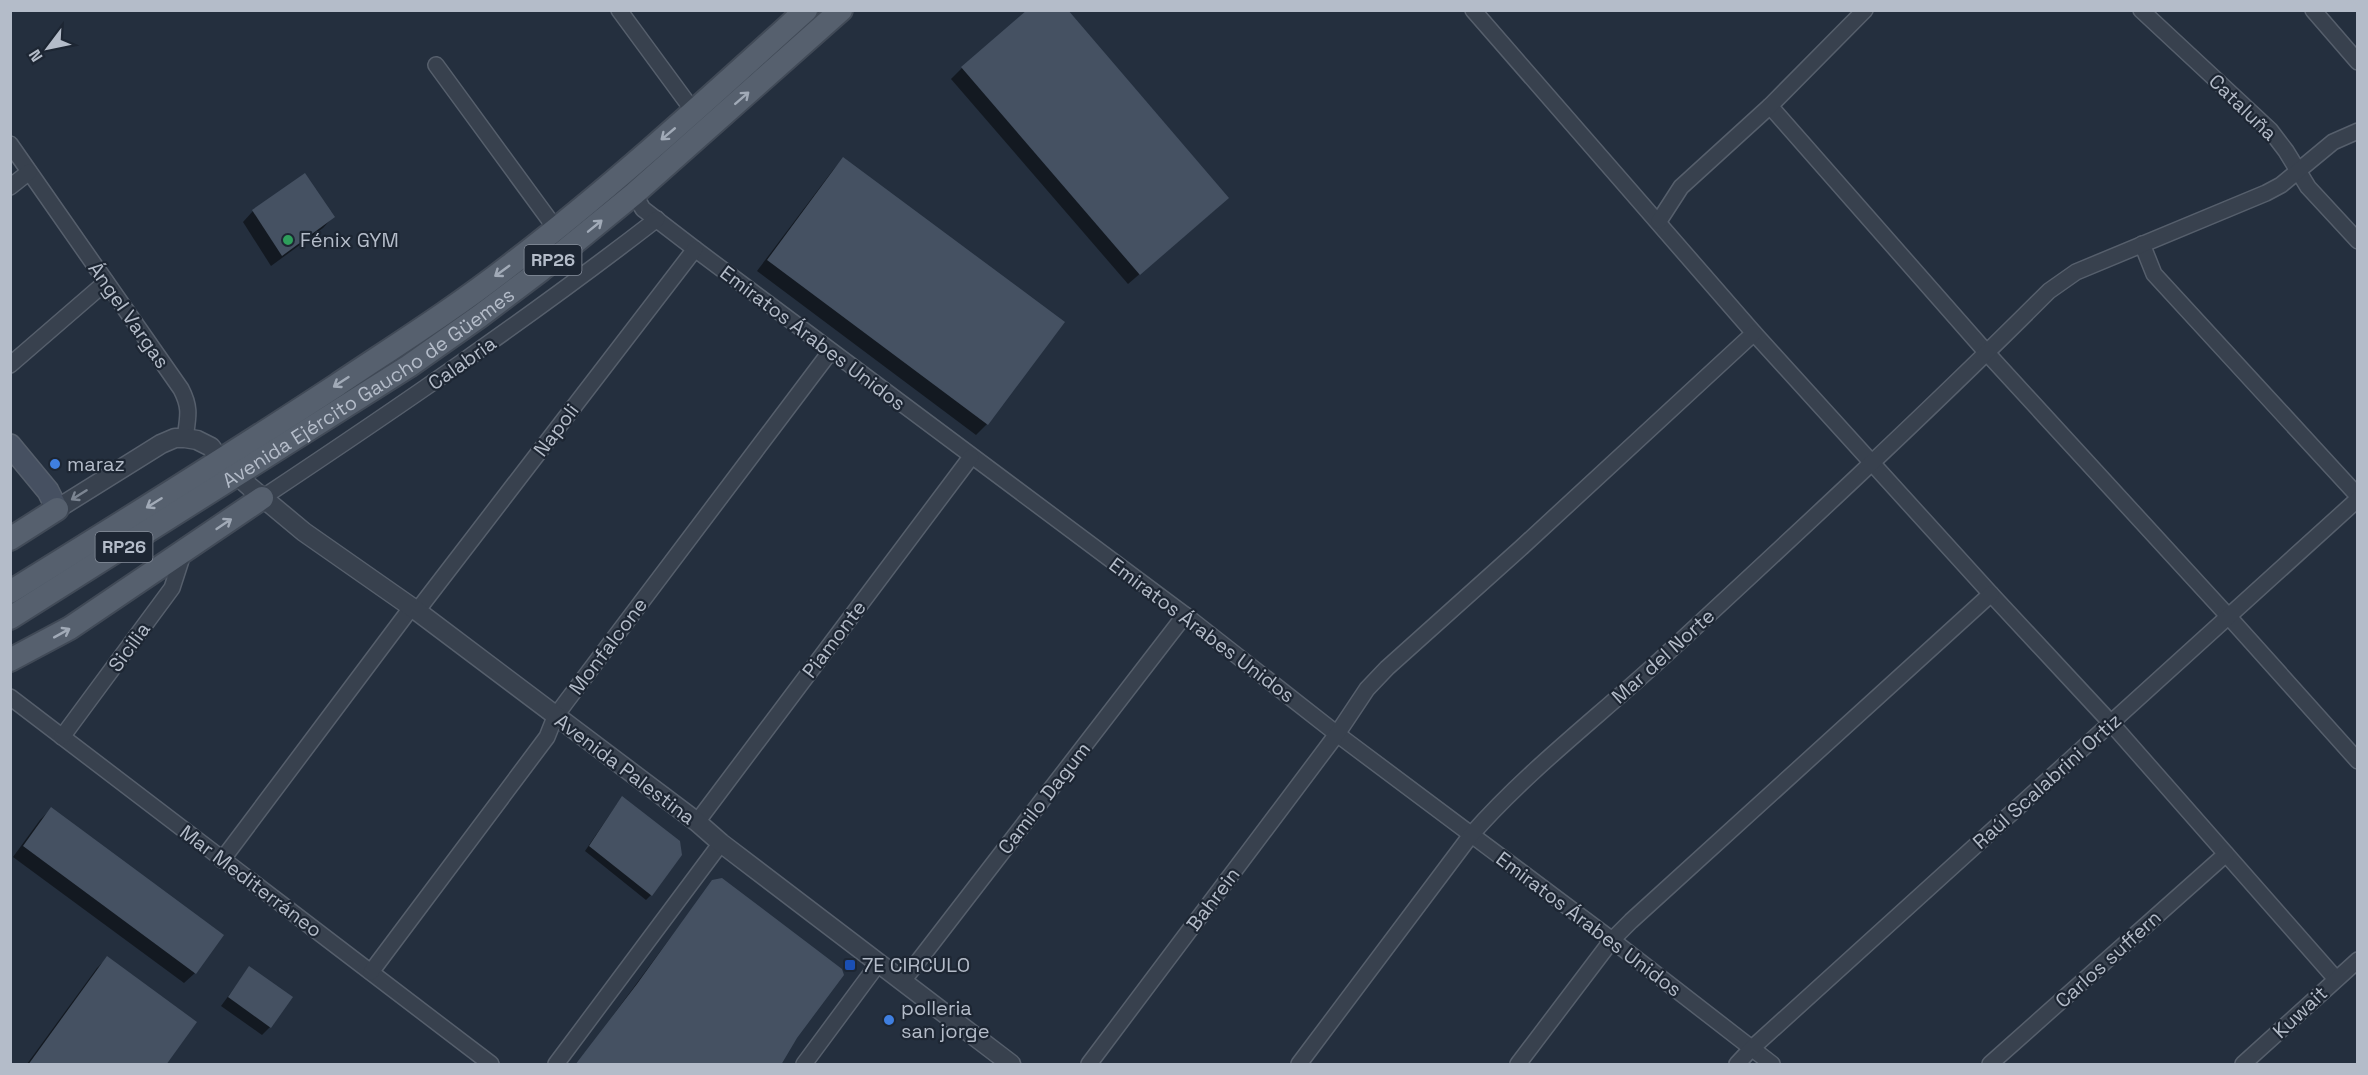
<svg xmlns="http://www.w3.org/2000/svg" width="2368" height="1075" viewBox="0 0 2368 1075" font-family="'Space Grotesk',sans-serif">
<rect width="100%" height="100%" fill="#242f3e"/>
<g fill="#0007">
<path d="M 962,68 L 1217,208 L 1128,284 L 951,79 Z"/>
<path d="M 843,159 L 987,424 L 976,435 L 757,271 L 833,170 Z"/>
<path d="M 253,211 L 333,217 L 323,228 L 271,266 L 243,222 Z"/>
<path d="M 617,804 L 651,895 L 646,900 L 585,851 Z"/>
<path d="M 51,809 L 195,973 L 184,983 L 13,857 L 40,820 Z"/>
<path d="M 708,887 L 843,975 L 577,1064 Z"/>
<path d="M 107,958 L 164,1064 L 27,1064 L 97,968 Z"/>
<path d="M 249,968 L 270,1027 L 262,1035 L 221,1006 Z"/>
</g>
<g fill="#455162">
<path d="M 1027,10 L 1068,10 L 1229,198 L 1140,275 L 961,67 Z"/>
<path d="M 843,157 L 1065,322 L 988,425 L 767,260 Z"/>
<path d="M 305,173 L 335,217 L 282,256 L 252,210 Z"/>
<path d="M 622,796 L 680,841 L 682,855 L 652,896 L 589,846 Z"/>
<path d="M 51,807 L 224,935 L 196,974 L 23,846 Z"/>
<path d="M 722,878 L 842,969 L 844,975 L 797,1038 L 781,1065 L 575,1065 L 637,984 L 712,880 Z"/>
<path d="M 107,956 L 197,1022 L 166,1065 L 28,1065 Z"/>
<path d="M 249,966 L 293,997 L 271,1028 L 228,997 Z"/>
</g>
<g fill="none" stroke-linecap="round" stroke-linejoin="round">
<g stroke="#565f6c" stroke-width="18">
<g id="minor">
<path d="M 619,10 L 694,112"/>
<path d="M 1473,10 L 1754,333 L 1991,594 L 2111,723 L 2336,979"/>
<path d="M 2141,10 L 2270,130 L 2286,151 L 2308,187 L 2358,241"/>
<path d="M 2313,10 L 2358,62"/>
<path d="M 436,65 L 556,229"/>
<path d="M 1770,106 L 1987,353 L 2229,617 L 2358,761"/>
<path d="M 10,144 L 181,389 C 191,408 188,417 185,438"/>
<path d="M 10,187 L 29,172"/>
<path d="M 634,194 L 643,209 L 695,249 L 1185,615 L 1337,734 L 1612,940 L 1772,1064"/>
<path d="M 1659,221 L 1681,187 L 1770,106 L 1865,10"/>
<path d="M 2142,244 L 2154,274 L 2358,496"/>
<path d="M 10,365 L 106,282"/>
<path d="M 262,498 C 396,409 529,318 657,219"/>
<path d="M 417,611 L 695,249"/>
<path d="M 10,697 L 491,1064"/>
<path d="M 62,737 L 172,588 L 184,551"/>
<path d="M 697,822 L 971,457"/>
<path d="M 222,860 L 411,608"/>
<path d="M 371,972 L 547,737 L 555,717 L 566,702 L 830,352"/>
<path d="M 903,981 L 1185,615"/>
<path d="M 556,1064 L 721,843"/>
<path d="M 804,1064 L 878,964"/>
<path d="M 1089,1064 L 1337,734 L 1367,689 L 1387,668 L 1522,547 L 1754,333"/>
<path d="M 1299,1064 L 1471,835 C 1528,770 1598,717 1661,659 C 1792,538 1923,417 2049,291 L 2076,272 L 2266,193 L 2281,185 L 2333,142 L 2358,131"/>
<path d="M 1518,1064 L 1612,940 L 1631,921 L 1991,594"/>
<path d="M 1737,1064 L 1751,1049 L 2358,499"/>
<path d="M 1990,1064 L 2226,854"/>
<path d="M 2243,1064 L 2358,960"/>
</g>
</g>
<g stroke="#565f6c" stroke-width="21">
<path id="tertiary" d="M 57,509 L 161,444 L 175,438 L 185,438 L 197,440 L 211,447 L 221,461 L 250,487 L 304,532 L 417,611 L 697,822 L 721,843 L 1011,1064"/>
</g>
<g stroke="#565f6c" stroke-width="24">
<path id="secondary" d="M 10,445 L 48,491 L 57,509"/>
</g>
<g stroke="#414a57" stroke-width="26">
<g id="primary">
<path d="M 10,539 L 57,509"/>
<path d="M 10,592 C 120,524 229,456 337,385 C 395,346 454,309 509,266 C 612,187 709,98 806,10"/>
<path id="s1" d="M 10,618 L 409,366 L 480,316 L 541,270 L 634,194 L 841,10"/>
<path d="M 10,660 L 70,628 L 262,498"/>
</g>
</g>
<use href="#minor" stroke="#38414e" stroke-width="15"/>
<use href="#tertiary" stroke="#38414e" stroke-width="18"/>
<use href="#secondary" stroke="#465061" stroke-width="21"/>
<use href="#primary" stroke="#56606e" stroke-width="22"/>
</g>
<defs><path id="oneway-shaft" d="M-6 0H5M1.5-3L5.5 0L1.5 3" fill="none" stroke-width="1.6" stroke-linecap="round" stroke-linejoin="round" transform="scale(1.5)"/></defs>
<g stroke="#a1aab7">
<use href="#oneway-shaft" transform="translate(742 98) rotate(-41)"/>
<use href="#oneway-shaft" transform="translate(668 134) rotate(140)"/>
<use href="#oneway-shaft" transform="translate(595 226) rotate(-39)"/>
<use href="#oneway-shaft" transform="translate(502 271) rotate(144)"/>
<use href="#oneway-shaft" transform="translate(341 382) rotate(147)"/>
<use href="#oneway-shaft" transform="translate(154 503) rotate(148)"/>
<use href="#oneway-shaft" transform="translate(224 524) rotate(-34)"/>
<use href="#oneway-shaft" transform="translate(62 633) rotate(-29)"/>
</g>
<use stroke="#7c8592" href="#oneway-shaft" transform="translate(79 495) rotate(148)"/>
<circle fill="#2e9e5b" stroke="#1d2633" stroke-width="2" cx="288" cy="240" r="6"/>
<g fill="#3f7fe0" stroke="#1d2633" stroke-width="2">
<circle cx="55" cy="464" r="6"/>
<circle cx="889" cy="1020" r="6"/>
</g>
<rect fill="#1a4fb4" stroke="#1d2633" stroke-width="2" x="844" y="959" width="12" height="12" rx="3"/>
<g text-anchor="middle" stroke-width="4.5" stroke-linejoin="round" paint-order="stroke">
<g fill="#1d2633" stroke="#878f9c" stroke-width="1.5">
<rect x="524.5" y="245" width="57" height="30" rx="4.5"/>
<rect x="95.5" y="532" width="57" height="30" rx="4.5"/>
</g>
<g font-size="18" font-weight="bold" fill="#b4bcc9">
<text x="553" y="266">RP26</text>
<text x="124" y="553">RP26</text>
</g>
<g font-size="20" fill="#b4bcc9" stroke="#1d2633">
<text transform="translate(2243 107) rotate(44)" y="7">Cataluña</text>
<text transform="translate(129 315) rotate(55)" y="7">Ángel Vargas</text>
<text transform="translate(813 338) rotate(37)" y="7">Emiratos Árabes Unidos</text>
<text transform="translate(462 363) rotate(-35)" y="7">Calabria</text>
<text dy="7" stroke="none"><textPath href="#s1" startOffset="426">Avenida Ejército Gaucho de Güemes</textPath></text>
<text transform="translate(556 430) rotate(-53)" y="7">Napoli</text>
<text transform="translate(1202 630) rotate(37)" y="7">Emiratos Árabes Unidos</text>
<text transform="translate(834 639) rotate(-53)" y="7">Piamonte</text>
<text transform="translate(608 646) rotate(-53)" y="7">Monfalcone</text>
<text transform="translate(129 647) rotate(-54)" y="7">Sicilia</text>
<text transform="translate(1663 656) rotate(-42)" y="7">Mar del Norte</text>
<text transform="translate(625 769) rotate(37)" y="7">Avenida Palestina</text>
<text transform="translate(2047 781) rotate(-42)" y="7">Raúl Scalabrini Ortiz</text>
<text transform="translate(1044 798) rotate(-52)" y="7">Camilo Dagum</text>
<text transform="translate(251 881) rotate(37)" y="7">Mar Mediterráneo</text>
<text transform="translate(1213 899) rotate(-53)" y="7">Bahrein</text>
<text transform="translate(1589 924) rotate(37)" y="7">Emiratos Árabes Unidos</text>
<text transform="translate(2108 959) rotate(-42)" y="7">Carlos suffern</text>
<text transform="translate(2300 1012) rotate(-43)" y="7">Kuwait</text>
</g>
<g font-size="20" fill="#b4bcc9" stroke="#1d2633" text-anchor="start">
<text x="300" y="247">Fénix GYM</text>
<text x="67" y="471">maraz</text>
<text x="862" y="972">7E CIRCULO</text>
<text x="901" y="1015">polleria<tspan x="901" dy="23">san jorge</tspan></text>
</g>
</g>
<rect width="2368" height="1075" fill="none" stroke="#b4bcc9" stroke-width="24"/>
<g transform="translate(48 48) rotate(238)" stroke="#1d2633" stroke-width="4.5" paint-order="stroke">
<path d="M0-4.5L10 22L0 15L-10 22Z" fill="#b4bcc9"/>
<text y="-9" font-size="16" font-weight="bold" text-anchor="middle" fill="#b4bcc9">N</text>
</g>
</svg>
